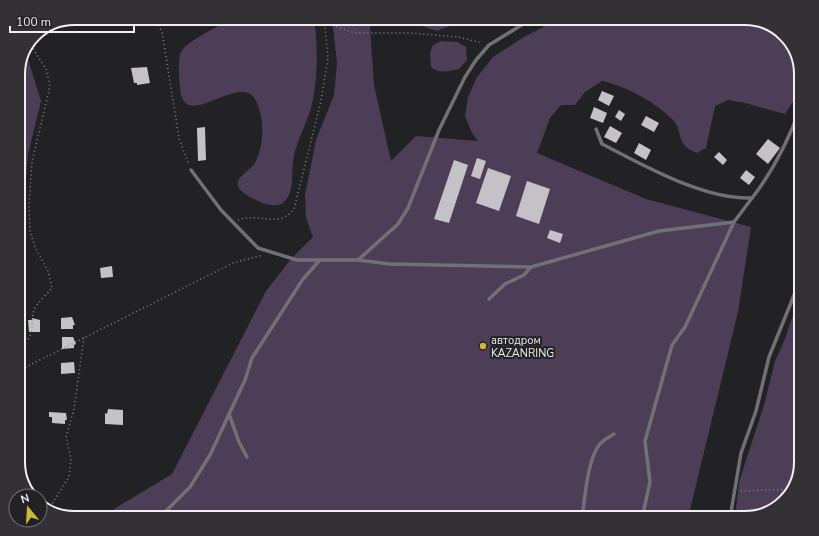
<svg xmlns="http://www.w3.org/2000/svg" width="819" height="536" viewBox="0 0 819 536" font-family="'Nunito Sans',sans-serif">
<rect width="100%" height="100%" fill="#222124"/>
<g fill="#4c3e56">
<path d="M 229,18 L 314,18 C 318,47 318,80 311,108 C 306,126 295,143 293,162 C 291,175 295,193 283,203 C 278,207 266,205 260,202 C 254,199 240,193 238,186 C 235,177 251,170 255,163 C 264,145 265,119 256,101 C 241,69 182,137 180,86 C 179,76 178,65 180,55 C 183,41 218,29 229,18 Z"/>
<path d="M 332,18 L 383,18 L 370,27 L 374,85 L 391,161 L 416,136 L 478,141 L 472,133 L 465,116 L 468,97 L 477,77 L 493,57 L 524,37 L 561,18 L 745,18 L 776,27 L 794,46 L 801,70 L 801,79 L 796,97 L 785,114 L 745,103 L 728,100 L 715,106 L 706,148 L 697,153 C 674,144 684,132 673,120 C 655,102 626,86 602,81 L 585,92 L 575,105 L 561,105 L 550,118 L 537,153 L 646,199 L 751,227 L 738,312 L 688,518 L 103,518 L 104,515 L 172,474 L 266,291 L 291,259 L 313,237 L 306,218 L 305,195 L 316,140 L 334,95 L 337,63 Z"/>
<path d="M 399,18 L 506,18 L 495,22 L 460,22 L 437,31 Z"/>
<path d="M 441,41 L 458,42 L 466,47 L 467,60 L 459,69 C 450,71 438,74 431,67 L 430,53 L 433,45 Z"/>
<path d="M 26,53 L 41,101 L 28,154 L 18,272 L 18,70 Z"/>
<path d="M 801,291 L 801,463 L 792,493 L 773,511 L 746,518 L 735,518 L 739,482 L 764,405 L 775,361 L 785,339 Z"/>
</g>
<g fill="#c4c2c6">
<path d="M 147,67 L 150,83 L 137,85 L 137,83 L 134,83 L 131,68 Z"/>
<path d="M 602,91 L 614,96 L 609,106 L 598,100 Z"/>
<path d="M 594,107 L 607,113 L 603,123 L 590,118 Z"/>
<path d="M 619,110 L 625,114 L 621,121 L 615,117 Z"/>
<path d="M 646,116 L 659,123 L 654,132 L 641,125 Z"/>
<path d="M 610,126 L 622,133 L 616,143 L 604,137 Z"/>
<path d="M 205,127 L 206,160 L 198,161 L 197,128 Z"/>
<path d="M 768,139 L 780,148 L 768,164 L 756,154 Z"/>
<path d="M 639,143 L 651,150 L 646,160 L 634,153 Z"/>
<path d="M 719,152 L 727,160 L 723,165 L 714,157 Z"/>
<path d="M 477,158 L 486,161 L 480,179 L 471,176 Z"/>
<path d="M 454,160 L 468,165 L 449,223 L 434,219 Z"/>
<path d="M 488,168 L 511,176 L 499,211 L 476,203 Z"/>
<path d="M 746,170 L 755,177 L 749,185 L 740,178 Z"/>
<path d="M 527,181 L 550,189 L 539,224 L 516,216 Z"/>
<path d="M 550,230 L 563,234 L 560,243 L 547,238 Z"/>
<path d="M 112,266 L 113,277 L 101,278 L 100,268 Z"/>
<path d="M 72,317 L 75,325 L 73,325 L 73,329 L 61,329 L 61,318 Z"/>
<path d="M 32,318 L 40,320 L 40,332 L 29,332 L 28,320 L 32,320 Z"/>
<path d="M 62,337 L 73,337 L 76,344 L 74,345 L 74,348 L 62,349 Z"/>
<path d="M 74,362 L 75,373 L 61,374 L 61,363 Z"/>
<path d="M 108,409 L 123,410 L 123,425 L 105,424 L 105,413 L 107,414 Z"/>
<path d="M 49,412 L 66,413 L 67,420 L 65,420 L 65,424 L 52,423 L 52,417 L 49,417 Z"/>
</g>
<g fill="none" stroke-linecap="round" stroke-linejoin="round">
<g stroke="#89888b" stroke-width="1.5" stroke-dasharray="1 3" stroke-linecap="butt">
<path d="M 155,18 L 162,32 L 179,138 L 189,165"/>
<path d="M 325,23 L 355,33 L 410,33 L 458,37 L 482,43"/>
<path d="M 238,220 C 259,212 279,229 294,209 L 321,101 L 328,58 L 324,18"/>
<path d="M 18,346 C 39,337 28,323 35,308 C 39,301 47,294 52,288 L 48,271 L 36,249 L 30,232 L 29,205 L 32,162 L 50,86 L 46,69 L 30,44"/>
<path d="M 18,371 L 233,263 L 263,255"/>
<path d="M 741,491 L 793,489"/>
<path d="M 48,510 L 69,477 L 71,459 L 66,437 L 74,409 L 84,337"/>
</g>
<g stroke="#727074" stroke-width="3.5">
<path d="M 596,129 L 602,144 C 645,166 704,200 752,198 C 774,170 789,139 801,106"/>
<path d="M 191,170 L 221,210 L 258,248 L 297,260 L 358,260 L 390,264 L 531,267 L 659,231 L 734,222 L 752,198"/>
<path d="M 358,260 L 398,224 L 408,208 L 439,130 L 465,77 L 476,60 L 489,45 L 533,18"/>
<path d="M 489,299 L 505,284 L 524,275 L 531,267"/>
<path d="M 229,414 L 239,442 L 247,457"/>
<path d="M 159,518 L 190,487 L 210,455 L 245,380 L 252,358 L 303,279 L 319,261"/>
<path d="M 582,518 C 585,498 587,462 599,445 C 603,440 609,437 614,434"/>
<path d="M 642,518 L 650,482 L 645,441 L 672,345 L 685,327 L 734,222"/>
<path d="M 730,518 L 741,453 L 756,411 L 769,357 L 801,278"/>
</g>
</g>
<circle fill="#cdb938" stroke="#222124" stroke-width="1.5" cx="483" cy="346" r="4"/>
<g text-anchor="middle" stroke-width="4" stroke-linejoin="round" paint-order="stroke">
<g font-size="11" fill="#f1eff2" stroke="#222124" text-anchor="start">
<text x="491" y="344">автодром<tspan x="491" dy="13">KAZANRING</tspan></text>
</g>
</g>
<path d="M0 0H819V536H0ZM74 25H745A49 49 0 0 1 794 74V462A49 49 0 0 1 745 511H74A49 49 0 0 1 25 462V74A49 49 0 0 1 74 25Z" fill="#333134" fill-rule="evenodd"/>
<path fill="none" stroke="#f1eff2" stroke-width="2" d="M74 25H745A49 49 0 0 1 794 74V462A49 49 0 0 1 745 511H74A49 49 0 0 1 25 462V74A49 49 0 0 1 74 25Z"/>
<g transform="translate(28 508) rotate(342)"><circle r="19" fill="#222124" stroke="#757376"/>
<path d="M0-3L7 15L0 10L-7 15Z" fill="#cdb938"/>
<text y="-6" font-size="11" font-weight="bold" text-anchor="middle" fill="#f1eff2">N</text>
</g>
<path d="M10 26v6h124v-6" fill="none" stroke="#f1eff2" stroke-width="2"/>
<text x="16" y="26" font-size="12" fill="#f1eff2" stroke="#222124" stroke-width="3" paint-order="stroke">100 m</text>
</svg>
